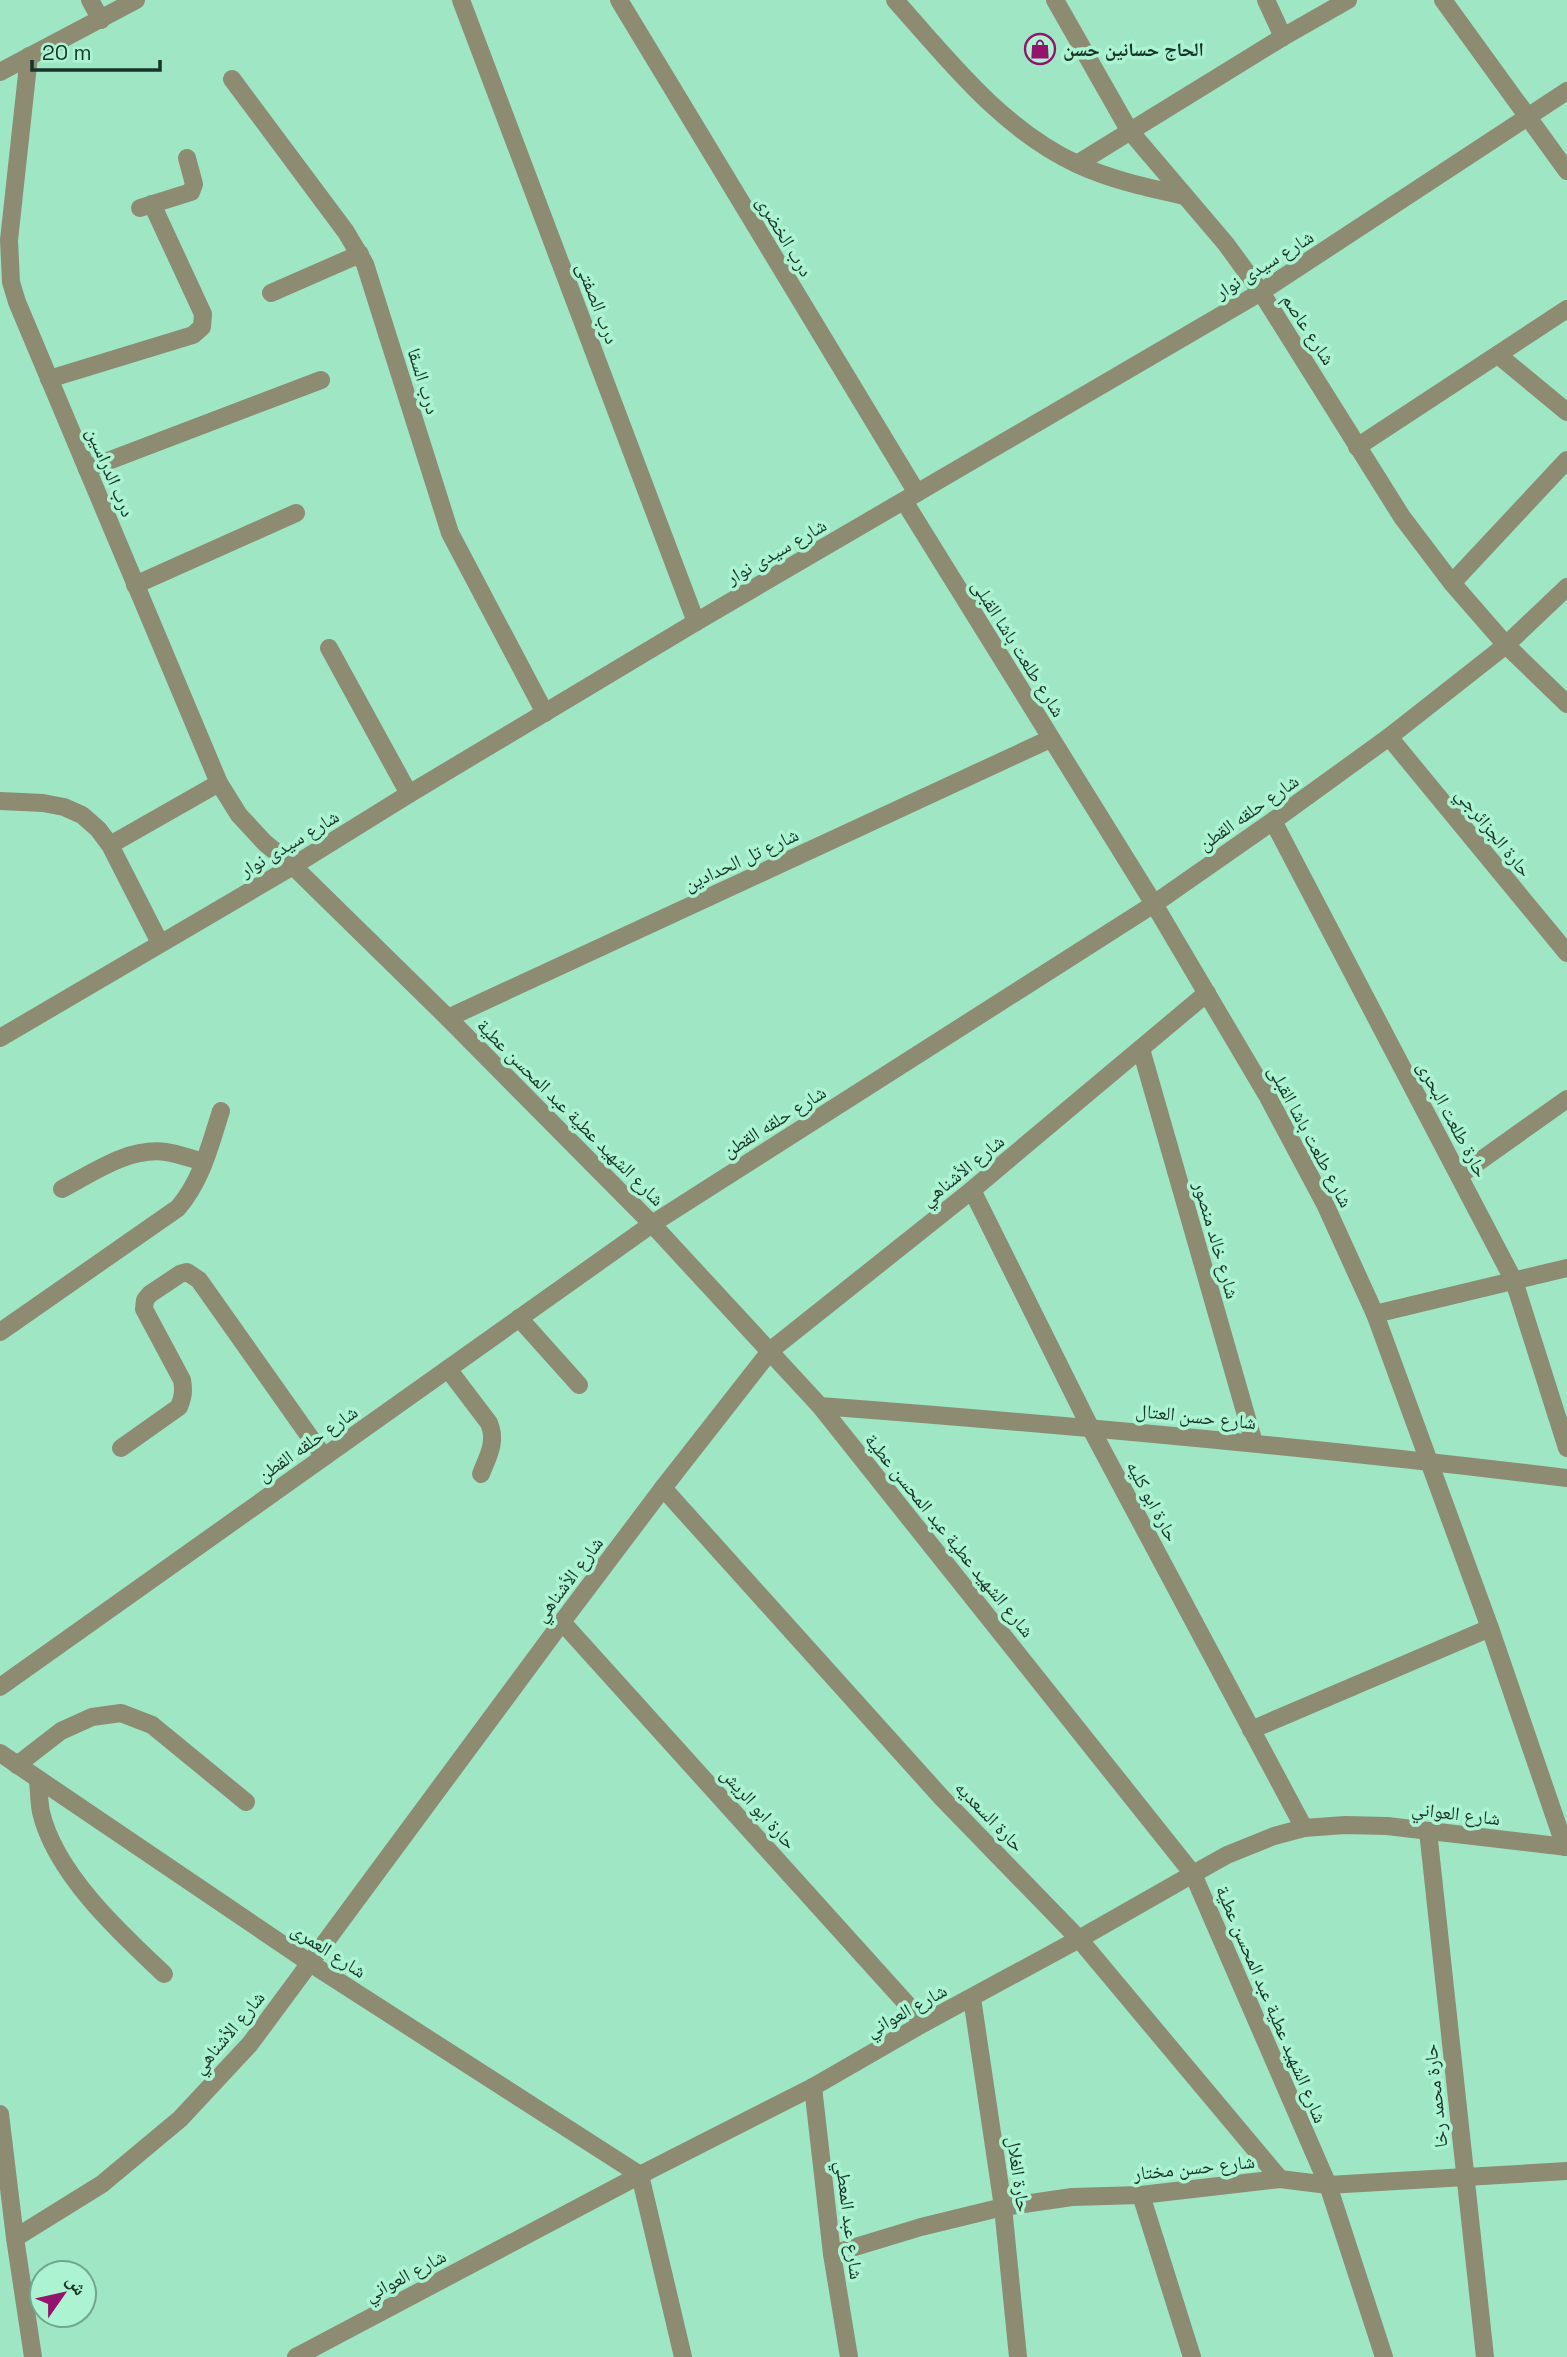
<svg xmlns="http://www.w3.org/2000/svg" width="1567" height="2357" viewBox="0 0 1567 2357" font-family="'Space Grotesk','Noto Naskh Arabic',sans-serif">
<rect width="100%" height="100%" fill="#9fe6c5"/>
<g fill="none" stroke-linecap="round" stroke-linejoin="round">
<g stroke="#8d8b71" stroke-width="18">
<path d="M 90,0 L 101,20"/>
<path d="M 461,0 L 696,622"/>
<path d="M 619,0 L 917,493"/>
<path d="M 895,0 C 949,61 1002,129 1077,164 C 1111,180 1149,188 1185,196"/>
<path d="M 1055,0 L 1129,130 L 1226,244 L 1261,292 L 1402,517 L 1452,583 L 1506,645 L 1567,704"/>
<path d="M 1266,0 L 1283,37"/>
<path d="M 1443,0 L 1567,171"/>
<path d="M 29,56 L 9,240 L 11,282 L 17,302 L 219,783 L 239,815 L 265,843 L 293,866 L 448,1018 L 652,1224 L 820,1406 L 1193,1874 L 1328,2185 L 1384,2357"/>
<path d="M 0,72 L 136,0"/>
<path d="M 232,79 L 346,232 L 365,264 L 450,533 L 545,713"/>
<path d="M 1077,164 L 1283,37 L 1348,0"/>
<path d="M 140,208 L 191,192 L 194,184 L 187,158"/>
<path d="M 271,293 L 360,254"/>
<path d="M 1498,355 L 1567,412"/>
<path d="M 49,379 L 193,335 L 202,327 L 203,314 L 152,204"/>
<path d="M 1357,447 L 1567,309"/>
<path d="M 87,469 L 321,380"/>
<path d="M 904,501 L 1154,904 L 1268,1097 L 1325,1204 L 1375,1314 L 1490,1628 L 1565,1847"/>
<path d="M 1452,583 L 1567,460"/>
<path d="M 135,585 L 296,513"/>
<path d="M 329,648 L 409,794"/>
<path d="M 1389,737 L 1567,953"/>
<path d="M 0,801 L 43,803 L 64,807 L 82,815 L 98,829 L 110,845 L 160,943"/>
<path d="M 1273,821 L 1514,1281 L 1567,1448"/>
<path d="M 110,845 L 219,783"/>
<path d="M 448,1018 L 1050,739"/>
<path d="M 0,1038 L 293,866 L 409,794 L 696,622 L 1261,292 L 1567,91"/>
<path d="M 1141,1049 L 1254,1443"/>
<path d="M 1460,1175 L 1567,1099"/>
<path d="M 62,1189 C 94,1172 129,1147 166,1152 C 179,1154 192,1159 204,1162"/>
<path d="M 972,1190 L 1090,1427 L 1304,1828"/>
<path d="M 1375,1314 L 1567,1268"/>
<path d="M 519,1318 L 579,1385"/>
<path d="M 0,1332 L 178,1208 C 202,1180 210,1145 221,1111"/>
<path d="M 448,1369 L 489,1423 C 497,1442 488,1456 481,1474"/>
<path d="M 820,1406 C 1070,1425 1319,1448 1567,1478"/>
<path d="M 121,1448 L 179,1407 C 183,1397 184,1391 182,1380 L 144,1309 L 145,1300 L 150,1294 L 180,1274 L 187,1272 L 199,1280 L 324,1457"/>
<path d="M 663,1488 L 942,1798 L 1079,1939 L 1280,2179"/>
<path d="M 562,1622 L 924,2023"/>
<path d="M 0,1687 L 652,1224 L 1154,904 L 1273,821 L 1389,737 L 1506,645 L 1567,587"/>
<path d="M 1251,1730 L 1490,1628"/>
<path d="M 0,1753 L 310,1963 L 640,2175 L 683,2357"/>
<path d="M 17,1765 L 61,1731 L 92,1717 L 121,1713 L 152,1725 L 246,1802"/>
<path d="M 38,1780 C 39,1790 39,1802 41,1812 C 55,1873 120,1933 164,1974"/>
<path d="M 1428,1831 L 1485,2357"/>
<path d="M 972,1998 L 1003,2207 L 1018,2357"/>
<path d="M 813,2087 L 832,2254 L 849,2357"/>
<path d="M 0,2114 L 15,2238 L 33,2357"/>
<path d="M 1141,2195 L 1192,2357"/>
<path d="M 15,2238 L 102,2184 L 180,2119 L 250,2044 L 562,1622 L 663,1488 L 771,1350 L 972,1190 L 1207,993"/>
<path d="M 832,2254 L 921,2227 L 1003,2207 L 1072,2197 L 1141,2195 L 1280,2179 L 1328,2185 L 1567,2171"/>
<path d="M 296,2357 L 640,2175 L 813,2087 L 924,2023 L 1079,1939 L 1193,1874 L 1227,1855 L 1274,1836 L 1304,1828 L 1345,1825 L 1387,1826 L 1567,1847"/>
</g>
</g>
<defs>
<g id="shop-ring" transform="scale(1.575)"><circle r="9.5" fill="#acf3d2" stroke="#93136d" stroke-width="1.5"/><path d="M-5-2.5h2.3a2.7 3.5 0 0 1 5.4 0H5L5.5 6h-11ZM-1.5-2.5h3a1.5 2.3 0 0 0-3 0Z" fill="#93136d"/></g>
</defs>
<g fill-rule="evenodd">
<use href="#shop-ring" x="1040" y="49"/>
</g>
<g text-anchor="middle" stroke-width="7" stroke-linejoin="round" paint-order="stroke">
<g font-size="19" font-weight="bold" fill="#173428" stroke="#acf3d2" text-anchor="start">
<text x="1063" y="56">الحاج حسانين حسن</text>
</g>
<g font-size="19" fill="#173428" stroke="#acf3d2">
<text transform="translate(785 236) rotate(59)" y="7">درب الخضرى</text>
<text transform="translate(1264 264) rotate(-32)" y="7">شارع سيدى نوار</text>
<text transform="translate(598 303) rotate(69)" y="7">درب الصفتى</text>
<text transform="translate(1309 329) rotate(57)" y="7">شارع عاصم</text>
<text transform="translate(424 381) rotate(73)" y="7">درب السقا</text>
<text transform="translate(111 472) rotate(67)" y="7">درب الدراسين</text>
<text transform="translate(776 551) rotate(-30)" y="7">شارع سيدى نوار</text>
<text transform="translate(1019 648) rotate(58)" y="7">شارع طلعت باشا القبلى</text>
<text transform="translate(1248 812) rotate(-35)" y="7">شارع حلقه القطن</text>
<text transform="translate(1494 832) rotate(51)" y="7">حارة الجزائرجي</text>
<text transform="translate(289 843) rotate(-31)" y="7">شارع سيدى نوار</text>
<text transform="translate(741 859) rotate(-25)" y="7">شارع تل الحدادين</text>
<text transform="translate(571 1112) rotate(45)" y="7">شارع الشهيد عطية عبد المحسن عطية</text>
<text transform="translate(1453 1119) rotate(62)" y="7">حارة طلعت البحرى</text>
<text transform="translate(774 1121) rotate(-32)" y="7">شارع حلقه القطن</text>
<text transform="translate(1311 1136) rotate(62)" y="7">شارع طلعت باشا القبلى</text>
<text transform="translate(962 1170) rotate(-39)" y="7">شارع الأشناهي</text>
<text transform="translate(1217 1240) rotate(74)" y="7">شارع خالد منصور</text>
<text transform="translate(1196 1416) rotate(6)" y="7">شارع حسن العتال</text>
<text transform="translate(307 1443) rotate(-35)" y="7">شارع حلقه القطن</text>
<text transform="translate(1153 1501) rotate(62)" y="7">حارة ابو كليه</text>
<text transform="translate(950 1535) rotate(51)" y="7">شارع الشهيد عطية عبد المحسن عطية</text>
<text transform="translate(568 1579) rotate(-53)" y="7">شارع الأشناهي</text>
<text transform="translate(759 1808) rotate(48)" y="7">حارة ابو الريش</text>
<text transform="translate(1456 1813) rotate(7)" y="7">شارع العواني</text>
<text transform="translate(990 1816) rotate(46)" y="7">حارة السعديه</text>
<text transform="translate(329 1950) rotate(33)" y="7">شارع العمرى</text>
<text transform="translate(1272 2004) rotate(67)" y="7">شارع الشهيد عطية عبد المحسن عطية</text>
<text transform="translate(906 2010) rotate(-29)" y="7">شارع العواني</text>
<text transform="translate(228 2032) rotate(-50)" y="7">شارع الأشناهي</text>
<text transform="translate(1435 2096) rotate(-96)" y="7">حارة محمد رخا</text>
<text transform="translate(1194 2167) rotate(-6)" y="7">شارع حسن مختار</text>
<text transform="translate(1019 2174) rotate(82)" y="7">حارة الغلال</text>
<text transform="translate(850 2220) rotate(83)" y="7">شارع عبد المعطي</text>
<text transform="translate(405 2275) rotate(-28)" y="7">شارع العواني</text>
</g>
</g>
<g transform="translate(63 2294) rotate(56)"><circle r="33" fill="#acf3d2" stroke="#70a78e" stroke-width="2"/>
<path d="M0-5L12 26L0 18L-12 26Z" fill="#93136d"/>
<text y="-10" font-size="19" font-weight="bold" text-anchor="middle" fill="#173428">ش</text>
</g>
<path d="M32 60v10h128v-10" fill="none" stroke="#173428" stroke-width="3.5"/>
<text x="42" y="60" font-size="21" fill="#173428" stroke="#acf3d2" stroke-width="5" paint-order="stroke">20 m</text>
</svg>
